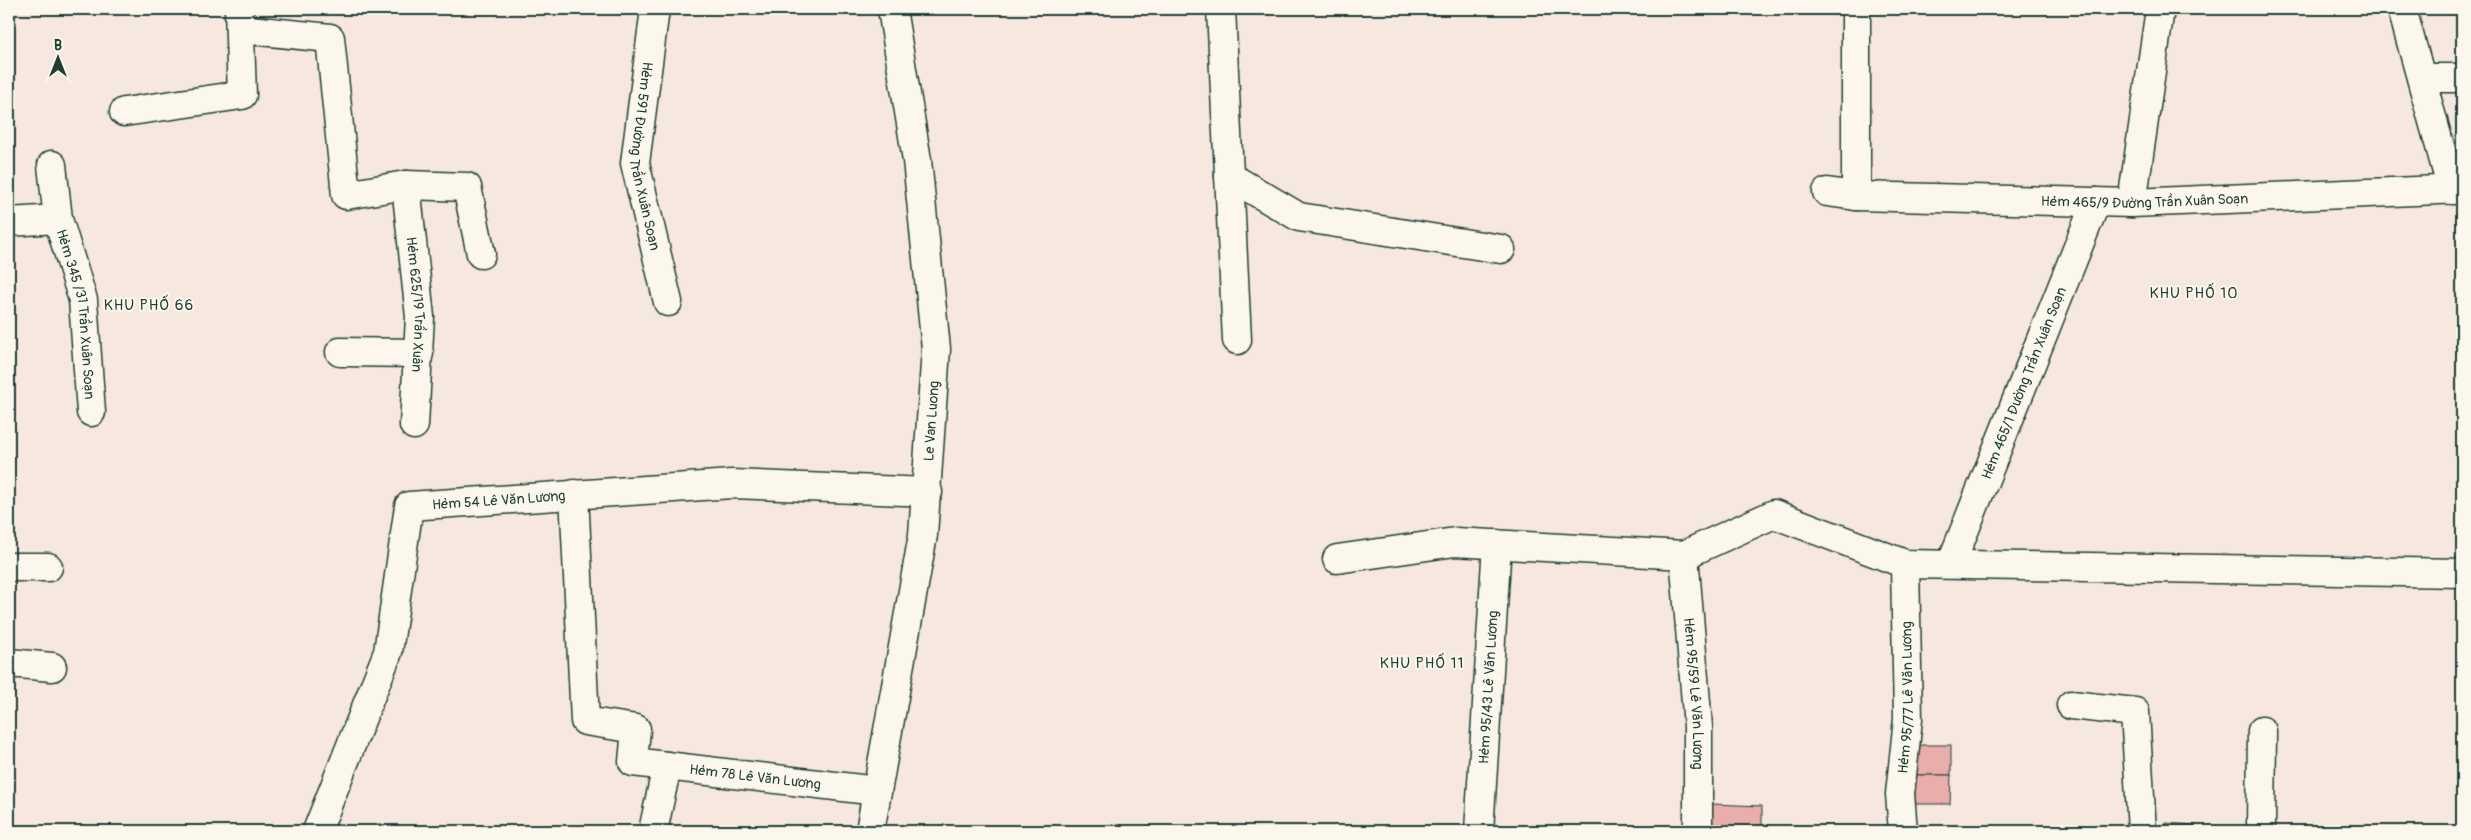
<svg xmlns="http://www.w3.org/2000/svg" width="2471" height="840" viewBox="0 0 2471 840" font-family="Pangolin,sans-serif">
<rect width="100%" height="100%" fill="#f7e8df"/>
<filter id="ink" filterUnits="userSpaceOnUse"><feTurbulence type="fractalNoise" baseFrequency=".02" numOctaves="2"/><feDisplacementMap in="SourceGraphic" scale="10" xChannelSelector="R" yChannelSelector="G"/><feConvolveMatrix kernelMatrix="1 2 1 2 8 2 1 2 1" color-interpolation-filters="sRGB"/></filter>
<g filter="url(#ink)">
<g fill="#e9aeab" stroke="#1f3d34">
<rect x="1910" y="745" width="41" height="30"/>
<path d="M 1910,775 L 1951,775 L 1950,804 L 1910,804 Z"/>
<path d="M 1712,804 L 1762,806 L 1762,831 L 1711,831 Z"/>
<path d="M 2166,823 L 2195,825 L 2195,831 L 2165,831 Z"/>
</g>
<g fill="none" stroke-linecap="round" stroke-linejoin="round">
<g stroke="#1f3d34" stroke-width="31">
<g id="minor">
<path id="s1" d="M 655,9 L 635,163 L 668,302"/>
<path d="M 1221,9 L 1237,340"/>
<path d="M 1856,9 L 1856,196"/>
<path d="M 2402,9 L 2452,190"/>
<path d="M 240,29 L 330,38 L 346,195 L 406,185 L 467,187 L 481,254"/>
<path d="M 2422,78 L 2462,78"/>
<path d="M 124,112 L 242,95 L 239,9"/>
<path id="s2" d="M 52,165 L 58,219 L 83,300 L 91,412"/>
<path d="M 1229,176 L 1299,217 L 1501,249"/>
<path id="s3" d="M 406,185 L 420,317 L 414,425"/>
<path id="s4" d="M 1827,192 L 1856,196 L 2132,203 L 2462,189"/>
<path d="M 2132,203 L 2160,9"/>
<path d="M 9,222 L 58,219"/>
<path d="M 340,352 L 419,353"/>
<path id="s5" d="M 574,494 L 585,721 L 636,729 L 633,762 L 877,791"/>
<path id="s6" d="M 1684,555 L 1698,727 L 1698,831"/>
<path d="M 1337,559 L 1455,542 L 1684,555 L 1774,514 L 1905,564 L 2462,573"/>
<path id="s7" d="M 1951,564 L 2096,202"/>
<path d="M 9,567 L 48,567"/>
<path d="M 9,663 L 52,667"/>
<path d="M 2071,705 L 2135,712 L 2142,831"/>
<path id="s8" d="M 317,831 L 388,652 L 409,506 L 732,484 L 928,492"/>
<path d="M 653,831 L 667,766"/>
<path id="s9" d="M 870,831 L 923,535 L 936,349 L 917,160 L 892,9"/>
<path id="s10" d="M 1479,831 L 1497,544"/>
<path id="s11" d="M 1903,831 L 1900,794 L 1908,719 L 1905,564"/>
<path d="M 2261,831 L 2262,731"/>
</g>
</g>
<use href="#minor" stroke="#fbf7ec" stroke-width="28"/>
</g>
</g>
<g text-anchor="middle" stroke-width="4" stroke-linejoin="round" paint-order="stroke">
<g font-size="14" fill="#1f3d34" stroke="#fbf7ec">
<text dy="5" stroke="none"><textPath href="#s1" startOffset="149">Hẻm 591 Đường Trần Xuân Soạn</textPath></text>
<text dy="5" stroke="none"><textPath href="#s4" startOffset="318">Hẻm 465/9 Đường Trần Xuân Soạn</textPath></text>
<text dy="5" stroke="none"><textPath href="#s3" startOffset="120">Hẻm 625/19 Trần Xuân</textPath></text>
<text dy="5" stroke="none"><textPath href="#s2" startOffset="152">Hẻm 345 /31 Trần Xuân Soạn</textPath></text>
<text dy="5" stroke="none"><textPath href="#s7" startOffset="195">Hẻm 465/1 Đường Trần Xuân Soạn</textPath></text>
<text dy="5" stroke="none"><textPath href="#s9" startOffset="415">Le Van Luong</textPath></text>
<text dy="5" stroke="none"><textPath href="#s8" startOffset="430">Hẻm 54 Lê Văn Lương</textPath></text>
<text dy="5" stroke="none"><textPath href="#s10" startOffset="144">Hẻm 95/43 Lê Văn Lương</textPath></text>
<text dy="5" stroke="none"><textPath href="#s6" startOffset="139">Hẻm 95/59 Lê Văn Lương</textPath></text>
<text dy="5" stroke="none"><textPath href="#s11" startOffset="134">Hẻm 95/77 Lê Văn Lương</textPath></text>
<text dy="5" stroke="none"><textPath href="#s5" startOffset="435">Hẻm 78 Lê Văn Lương</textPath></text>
</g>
<g font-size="15" letter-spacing="1" fill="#1f3d34" stroke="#fbf7ec">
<text x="2194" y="298">KHU PHỐ 10</text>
<text x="149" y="310">KHU PHỐ 66</text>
<text x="1422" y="668">KHU PHỐ 11</text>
</g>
</g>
<rect width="2471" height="840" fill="none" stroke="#fbf7ec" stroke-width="30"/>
<rect x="15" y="15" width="2441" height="810" fill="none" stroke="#1f3d34" stroke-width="2" filter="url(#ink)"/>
<g transform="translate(58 58)" stroke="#fbf7ec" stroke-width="4" paint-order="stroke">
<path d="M0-4L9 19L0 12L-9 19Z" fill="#1f3d34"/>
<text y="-8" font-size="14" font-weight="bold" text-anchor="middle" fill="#1f3d34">B</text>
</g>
</svg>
